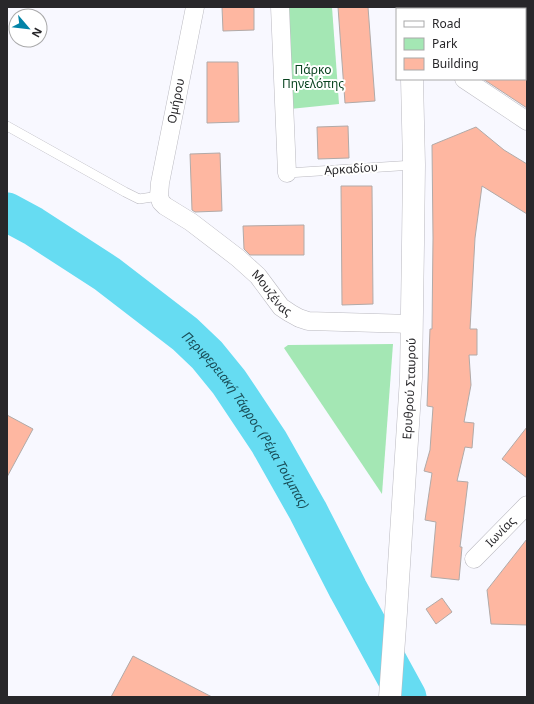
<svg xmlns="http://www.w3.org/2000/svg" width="534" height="704" viewBox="0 0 534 704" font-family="'Noto Sans',sans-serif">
<rect width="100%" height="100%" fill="#f8f8ff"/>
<g fill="#a4e7b4">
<path d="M 285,7 L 332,7 L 339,104 L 290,109 Z"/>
<path d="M 393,344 L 382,494 L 284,348 L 288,345 Z"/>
</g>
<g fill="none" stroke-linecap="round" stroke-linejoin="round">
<path stroke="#66dcf2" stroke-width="39" id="s1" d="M 7,212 L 33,226 L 107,274 L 185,334 L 207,355 L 229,382 L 269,442 L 308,511 L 348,589 L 407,697"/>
</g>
<g fill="#feb7a1" stroke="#b1aaa8">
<path d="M 222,7 L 254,7 L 254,30 L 223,31 Z"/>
<path d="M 338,7 L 368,7 L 375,101 L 345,103 Z"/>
<path d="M 207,62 L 238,62 L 239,122 L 207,123 Z"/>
<path d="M 483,79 L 527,79 L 527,108 Z"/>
<path d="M 348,126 L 349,158 L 318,159 L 317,127 Z"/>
<path d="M 476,127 L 504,150 L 527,164 L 527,214 L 482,186 L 475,238 L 470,329 L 477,329 L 477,355 L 469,355 L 471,385 L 464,422 L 474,423 L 472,448 L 465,447 L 457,481 L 468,482 L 460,547 L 462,547 L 459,580 L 431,577 L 436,522 L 425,520 L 432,473 L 424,471 L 430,450 L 433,407 L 427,406 L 430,329 L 432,329 L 433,238 L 432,145 Z"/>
<path d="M 220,153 L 222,211 L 195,212 L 192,210 L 190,154 Z"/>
<path d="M 341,186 L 372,186 L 373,304 L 342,305 Z"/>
<path d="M 304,225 L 304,255 L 250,255 L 244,249 L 243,226 Z"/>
<path d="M 7,415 L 33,429 L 7,477 Z"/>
<path d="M 527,427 L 527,478 L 502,459 Z"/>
<path d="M 527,539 L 527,625 L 491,624 L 487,590 Z"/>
<path d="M 442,598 L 452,612 L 436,624 L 426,609 Z"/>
<path d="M 133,656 L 212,697 L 111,697 Z"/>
</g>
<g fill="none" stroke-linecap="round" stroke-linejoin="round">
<g stroke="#bab9c0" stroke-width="10">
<g id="service">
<path d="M 7,126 L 125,192 L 139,199 L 159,196"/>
<path d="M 287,173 L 414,165"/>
</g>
</g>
<g stroke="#bab9c0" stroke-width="19">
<g id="minor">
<path id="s2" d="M 195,7 L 160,183 L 159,196 L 161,202 L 165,206 L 191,222 L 238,258 L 258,276 L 281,307 L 290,313 L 299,318 L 308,321 L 412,324"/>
<path d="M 280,7 L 287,173"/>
<path d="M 464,79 L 527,121"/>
<path id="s3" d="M 474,559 L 527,505"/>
</g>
</g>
<g stroke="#bab9c0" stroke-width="23">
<g id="tertiary">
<path d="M 410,7 L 410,9"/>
<path id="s4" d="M 390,697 L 396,612 L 411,378 L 413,244 L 414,165 L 412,79"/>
</g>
</g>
<use href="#service" stroke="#fff" stroke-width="9"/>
<use href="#minor" stroke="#fff" stroke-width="18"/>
<use href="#tertiary" stroke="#fff" stroke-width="22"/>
</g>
<g text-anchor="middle" stroke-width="4" stroke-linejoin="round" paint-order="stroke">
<g font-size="12" fill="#094420" stroke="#fff">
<text x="313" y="74">Πάρκο<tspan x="313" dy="14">Πηνελόπης</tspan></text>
</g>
<g font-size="12" fill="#28272a" stroke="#fff">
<text transform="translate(176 101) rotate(-79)" y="4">Ομήρου</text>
<text transform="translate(351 169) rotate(-4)" y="4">Αρκαδίου</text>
<text dy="4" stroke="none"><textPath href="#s2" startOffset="343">Μουζένας</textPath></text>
<text dy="4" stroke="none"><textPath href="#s4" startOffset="309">Ερυθρού Σταυρού</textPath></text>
<text dy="4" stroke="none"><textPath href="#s3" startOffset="38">Ιωνίας</textPath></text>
</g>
<g font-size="13" font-style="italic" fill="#194d57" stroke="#fff">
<text dy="5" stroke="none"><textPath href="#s1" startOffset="322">Περιφερειακή Τάφρος (Ρέμα Τούμπας)</textPath></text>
</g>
</g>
<rect width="534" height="704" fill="none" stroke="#28272a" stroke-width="16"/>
<rect x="396" y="8" width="130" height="72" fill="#ffffff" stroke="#a9a9aa"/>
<rect x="404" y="21" width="20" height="6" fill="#ffffff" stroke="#a9a9aa"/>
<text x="432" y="28" font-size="12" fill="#28272a">Road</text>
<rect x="404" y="38" width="20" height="12" fill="#a4e7b4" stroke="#a9a9aa"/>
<text x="432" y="48" font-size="12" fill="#28272a">Park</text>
<rect x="404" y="58" width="20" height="12" fill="#feb7a1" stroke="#a9a9aa"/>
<text x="432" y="68" font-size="12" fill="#28272a">Building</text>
<g transform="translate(28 28) rotate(118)"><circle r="19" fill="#ffffff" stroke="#a9a9aa"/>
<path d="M0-3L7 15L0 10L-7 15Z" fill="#0283a7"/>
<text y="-6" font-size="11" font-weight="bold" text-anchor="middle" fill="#28272a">N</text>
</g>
</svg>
